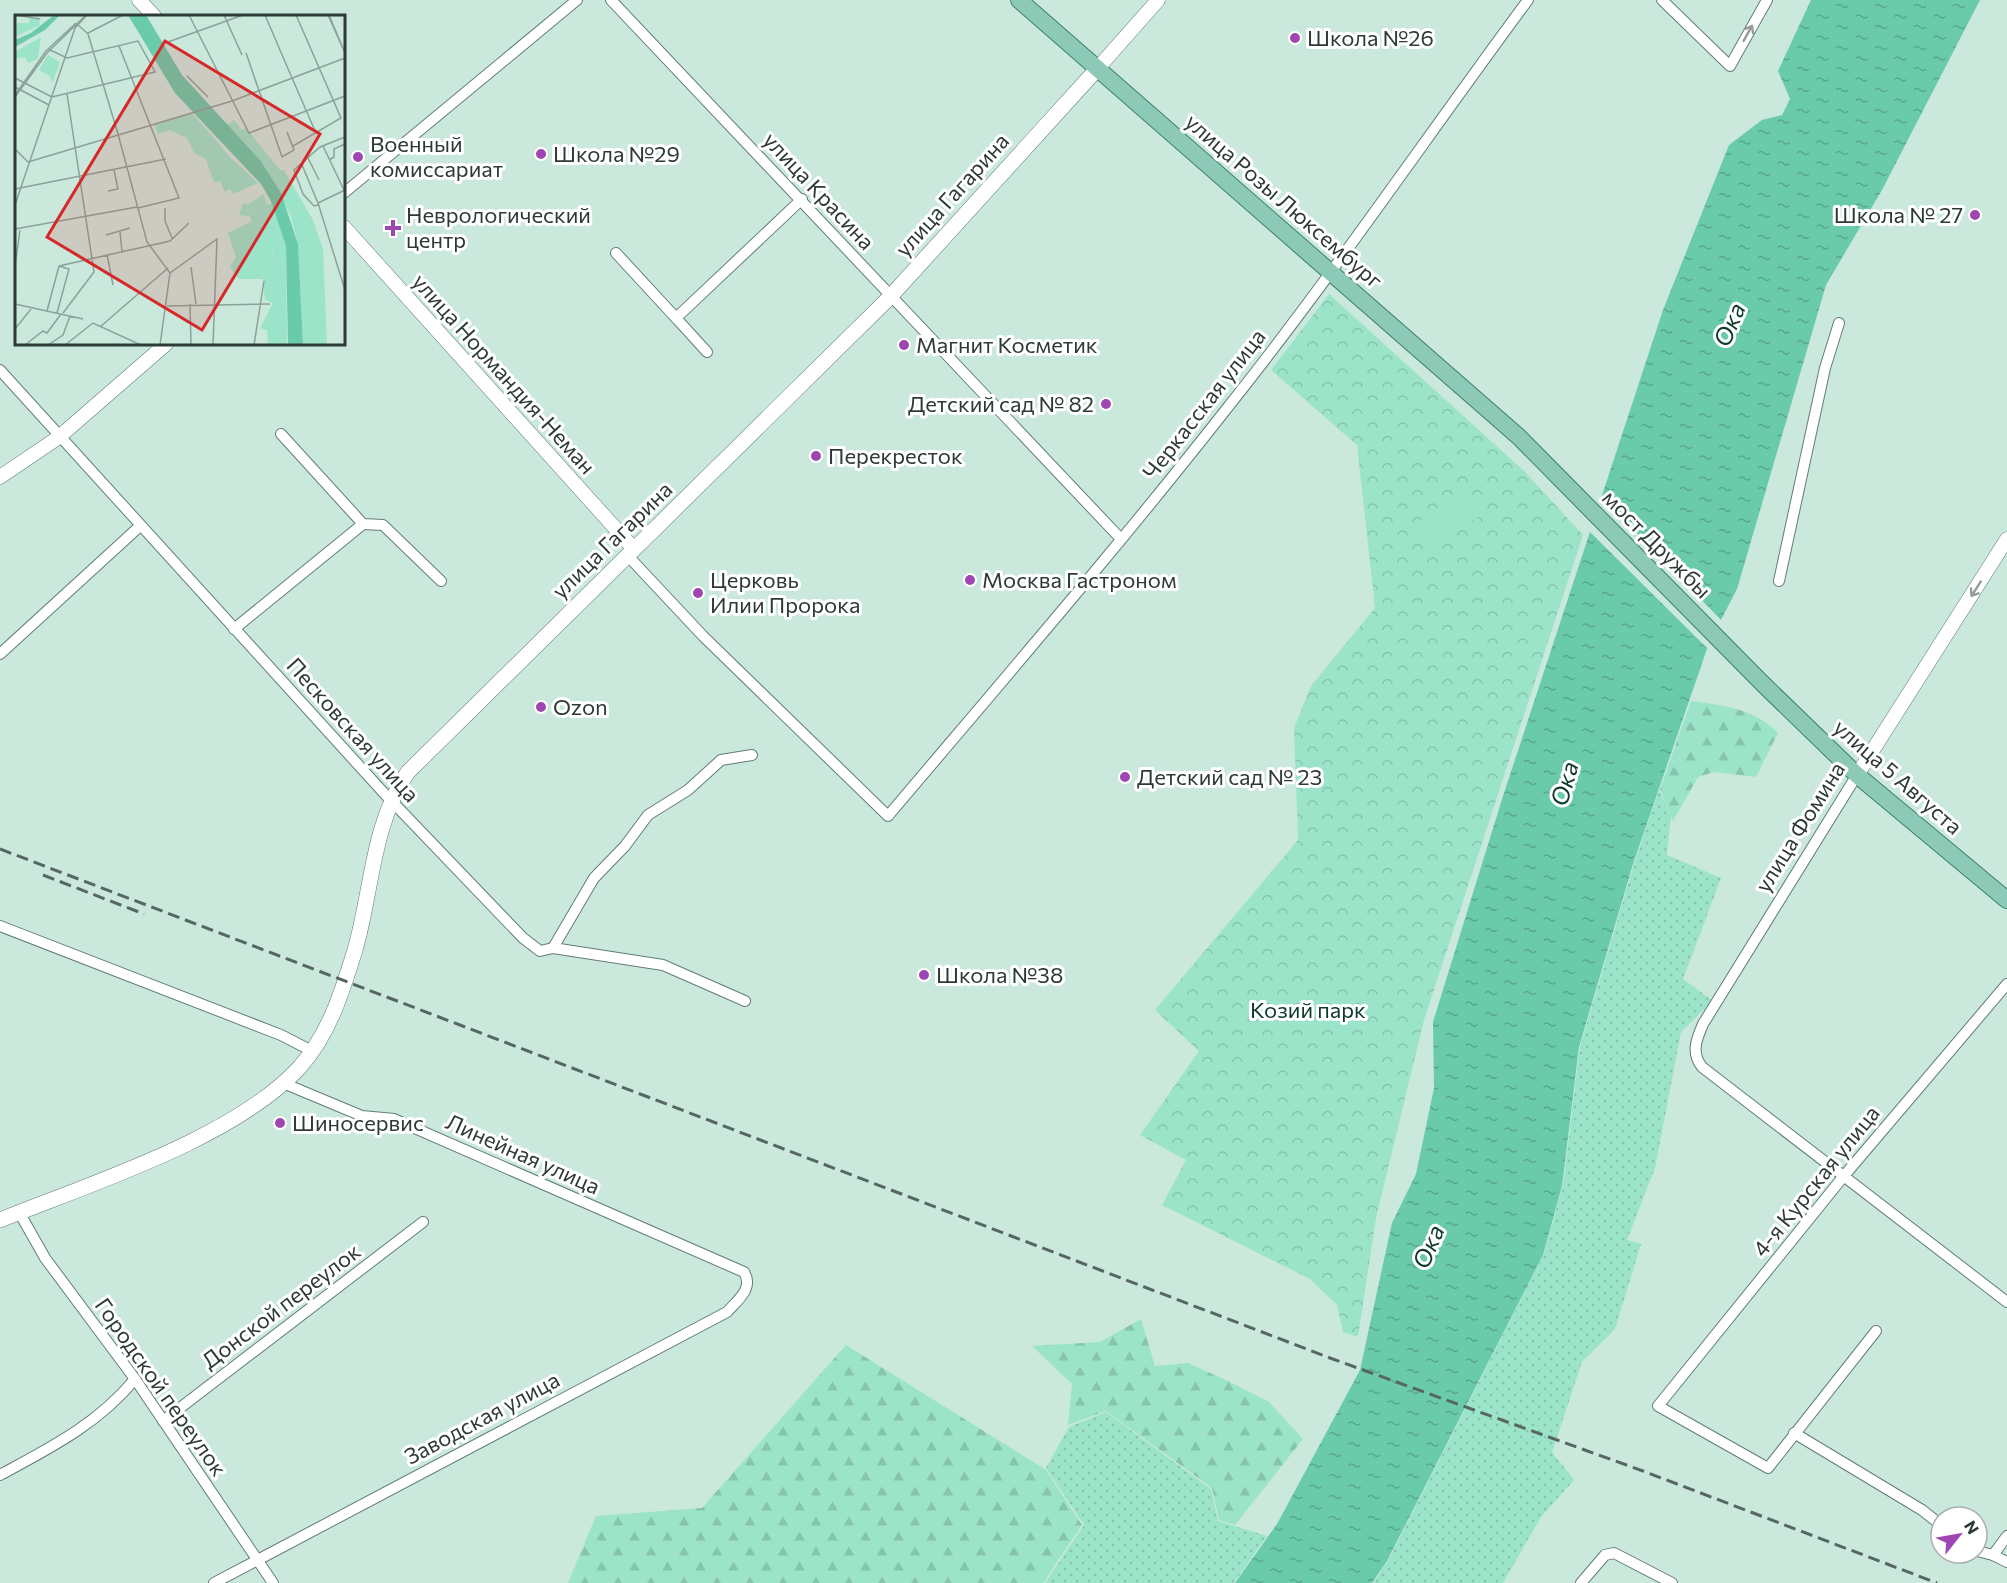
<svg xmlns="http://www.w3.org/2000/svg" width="2007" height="1583" viewBox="0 0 2007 1583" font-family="Commissioner,sans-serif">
<defs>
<pattern id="grass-dots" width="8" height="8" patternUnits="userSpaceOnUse" patternTransform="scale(1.5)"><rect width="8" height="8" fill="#9be4c9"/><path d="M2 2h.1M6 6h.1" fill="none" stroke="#86c4ad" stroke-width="1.8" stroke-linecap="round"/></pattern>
<pattern id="forest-firs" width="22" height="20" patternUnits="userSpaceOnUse" patternTransform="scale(1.5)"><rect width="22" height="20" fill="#9be4c9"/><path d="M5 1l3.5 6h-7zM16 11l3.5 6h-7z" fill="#86c4ad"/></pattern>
<pattern id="park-crowns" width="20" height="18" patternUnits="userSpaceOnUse" patternTransform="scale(1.5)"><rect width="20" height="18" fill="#9be4c9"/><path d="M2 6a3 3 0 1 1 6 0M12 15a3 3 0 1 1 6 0" fill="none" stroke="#86c4ad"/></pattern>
<pattern id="water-ripples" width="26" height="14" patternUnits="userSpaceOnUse" patternTransform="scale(1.5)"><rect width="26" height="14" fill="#6acbaa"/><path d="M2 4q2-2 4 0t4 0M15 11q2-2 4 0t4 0" fill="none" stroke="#58a68b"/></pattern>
</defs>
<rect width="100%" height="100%" fill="#cae8dc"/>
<g fill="url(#grass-dots)">
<path d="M 1659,790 L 1671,815 L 1667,855 L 1721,878 L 1683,979 L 1713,1001 L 1681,1032 L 1655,1168 L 1627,1240 L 1641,1244 L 1615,1329 L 1582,1362 L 1552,1452 L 1574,1480 L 1541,1517 L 1503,1583 L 1373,1583 L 1388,1561 L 1544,1254 L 1563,1185 L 1580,1047 L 1634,864 Z"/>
<path d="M 1106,1412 L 1211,1489 L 1218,1521 L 1267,1536 L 1234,1583 L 1045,1583 L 1084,1525 L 1046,1468 L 1069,1427 Z"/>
</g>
<g fill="url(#forest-firs)">
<path d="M 1691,701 C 1722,705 1756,709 1778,733 L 1756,777 L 1714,772 L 1698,777 L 1673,821 L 1660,789 Z"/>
<path d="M 1141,1319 L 1155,1366 L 1188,1363 L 1230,1382 L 1269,1402 L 1303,1439 L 1235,1525 L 1219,1520 L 1212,1488 L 1106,1411 L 1068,1425 L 1072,1384 L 1032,1346 L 1100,1342 Z"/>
<path d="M 846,1345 L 1046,1470 L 1082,1525 L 1043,1583 L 568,1583 L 596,1516 L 702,1508 Z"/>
</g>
<path fill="url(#park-crowns)" d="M 1329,294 L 1525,472 L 1583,535 L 1424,1020 L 1376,1218 L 1358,1337 L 1343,1332 L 1337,1305 L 1310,1279 L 1162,1205 L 1186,1160 L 1140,1135 L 1199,1051 L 1155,1010 L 1298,840 L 1294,728 L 1311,686 L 1375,608 L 1357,445 L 1271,370 Z"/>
<path fill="#9be4c9" d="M 1463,492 L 1480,516 L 1432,548 L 1416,524 Z"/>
<path fill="url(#water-ripples)" d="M 1811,0 L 1980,0 L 1882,190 L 1826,285 L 1737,589 L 1709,643 L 1633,864 L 1579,1047 L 1562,1186 L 1543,1255 L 1387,1561 L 1372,1583 L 1235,1583 L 1277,1524 L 1360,1370 L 1392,1223 L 1416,1174 L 1434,1088 L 1433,1022 L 1503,796 L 1663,310 L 1729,145 L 1762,120 L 1782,115 L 1790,99 L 1778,71 Z"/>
<path fill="#cae8dc" d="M 1600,495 L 1723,622 L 1710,651 L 1589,531 Z"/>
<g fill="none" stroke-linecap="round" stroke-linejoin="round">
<g stroke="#637e74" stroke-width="12">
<g id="minor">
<path d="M 611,0 L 1121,539"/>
<path d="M 1662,0 L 1730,66 L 1767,0"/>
<path d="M 344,193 L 577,0"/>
<path d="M 616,253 L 676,318 L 802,199"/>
<path d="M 676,318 L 707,352"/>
<path d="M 0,370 L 382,791 L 523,938 L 540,951 L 553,948 L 663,965 L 745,1001"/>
<path d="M 281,434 L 363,524 L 383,525 L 441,581"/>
<path d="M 628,556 L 703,636 L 888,816 C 1003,680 1119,546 1228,407 C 1333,275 1428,135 1528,0"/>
<path d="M 1779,581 L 1825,368 L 1839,323"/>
<path d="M 234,629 L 363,524"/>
<path d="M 0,654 L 140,526"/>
<path d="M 1857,775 L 1703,1024 C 1696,1040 1691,1053 1702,1067 L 2007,1302"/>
<path d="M 0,926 L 281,1035 L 312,1051"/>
<path d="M 553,948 L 594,878 L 625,846 L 648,815 L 688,790 L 721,760 L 752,755"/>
<path d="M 19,1212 L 45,1258 L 135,1379 L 273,1583"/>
<path d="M 1876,1331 L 1768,1468 L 1658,1406 L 1843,1177 L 2007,984"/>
<path d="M 163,1421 L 423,1222"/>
<path d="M 1794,1433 L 1922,1510 L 1941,1525"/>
<path d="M 0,1475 C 50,1448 98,1424 135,1379"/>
<path d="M 1977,1551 L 1993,1555 L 2007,1562"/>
<path d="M 1993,1555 L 2007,1536"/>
<path d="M 214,1583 L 727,1312 C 738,1300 754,1288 744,1272 L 394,1119 L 362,1116 L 283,1083"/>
<path d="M 1581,1583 L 1605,1555 L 1614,1553 L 1672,1583"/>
</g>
</g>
<g stroke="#637e74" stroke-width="15">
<g id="tertiary">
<path d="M 139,0 L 154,16"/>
<path d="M 1098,68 L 1158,0"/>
<path d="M 344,227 L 634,549"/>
<path d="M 0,477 L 59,437 L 166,344"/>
<path d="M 1857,775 L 2007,539"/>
</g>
</g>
<g stroke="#637e74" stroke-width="16">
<path id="secondary" d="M 0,1220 C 89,1184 233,1139 299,1068 C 329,1035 342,992 355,950 C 372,892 372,823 408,772 L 890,297 L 1098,68"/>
</g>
<g stroke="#3a806a" stroke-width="18">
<path id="primary" d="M 1019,0 L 1519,437 L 1763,684 L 1857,775 L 2007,900"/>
</g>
<use href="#minor" stroke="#fff" stroke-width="10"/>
<use href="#tertiary" stroke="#fff" stroke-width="14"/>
<use href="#secondary" stroke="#fff" stroke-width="15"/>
<use href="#primary" stroke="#8cc9b6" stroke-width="16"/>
<g stroke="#566760" stroke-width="3" stroke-dasharray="12 6" stroke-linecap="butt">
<path d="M 0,849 L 1330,1358 L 1643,1471 L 1937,1583"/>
<path d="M 43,875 L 144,914"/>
</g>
</g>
<defs><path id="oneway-shaft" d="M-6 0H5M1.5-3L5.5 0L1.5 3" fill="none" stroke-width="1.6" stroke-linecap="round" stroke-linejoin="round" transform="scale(1.5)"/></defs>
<g stroke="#969c9a">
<use href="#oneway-shaft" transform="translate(1748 33) rotate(-61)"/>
<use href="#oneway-shaft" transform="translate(1976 589) rotate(123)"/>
</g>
<g fill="#9e47b3" stroke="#fff" stroke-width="2">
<circle cx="1295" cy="38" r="6"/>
<circle cx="541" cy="154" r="6"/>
<circle cx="358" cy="157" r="6"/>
<circle cx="1975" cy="215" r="6"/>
<path d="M390 219h6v6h6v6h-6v6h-6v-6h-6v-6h6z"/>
<circle cx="904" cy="345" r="6"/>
<circle cx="1106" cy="404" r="6"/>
<circle cx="816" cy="456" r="6"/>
<circle cx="970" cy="580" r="6"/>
<circle cx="698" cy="593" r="6"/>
<circle cx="541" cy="707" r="6"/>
<circle cx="1125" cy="777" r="6"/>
<circle cx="924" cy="975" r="6"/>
<circle cx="280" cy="1123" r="6"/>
</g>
<g text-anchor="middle" stroke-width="6" stroke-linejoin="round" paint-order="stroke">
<g font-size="22" fill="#2e3a35" stroke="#fff" text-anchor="start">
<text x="1307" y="46">Школа №26</text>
<text x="370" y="152">Военный<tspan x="370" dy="25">комиссариат</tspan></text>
<text x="553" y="162">Школа №29</text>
<text x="406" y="223">Неврологический<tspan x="406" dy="25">центр</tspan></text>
<text x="1963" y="223" text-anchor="end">Школа № 27</text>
<text x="916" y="353">Магнит Косметик</text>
<text x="1094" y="412" text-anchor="end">Детский сад № 82</text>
<text x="828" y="464">Перекресток</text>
<text x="710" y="588">Церковь<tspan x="710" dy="25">Илии Пророка</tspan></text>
<text x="982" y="588">Москва Гастроном</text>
<text x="553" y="715">Ozon</text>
<text x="1137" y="785">Детский сад № 23</text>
<text x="936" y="983">Школа №38</text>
<text x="292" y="1131">Шиносервис</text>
</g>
<g font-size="22" fill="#2e3a35" stroke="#fff">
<text transform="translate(819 191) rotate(47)" y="8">улица Красина</text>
<text transform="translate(952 195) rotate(-48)" y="8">улица Гагарина</text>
<text transform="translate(1284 201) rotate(41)" y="8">улица Розы Люксембург</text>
<text transform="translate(504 374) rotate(48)" y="8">улица Нормандия-Неман</text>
<text transform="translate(1204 404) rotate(-52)" y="8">Черкасская улица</text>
<text transform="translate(612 540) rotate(-44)" y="8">улица Гагарина</text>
<text transform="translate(1657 544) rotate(45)" y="8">мост Дружбы</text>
<text transform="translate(353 730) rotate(48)" y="8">Песковская улица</text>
<text transform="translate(1898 777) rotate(41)" y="8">улица 5 Августа</text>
<text transform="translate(1800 827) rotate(-58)" y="8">улица Фомина</text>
<text transform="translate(523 1154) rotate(24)" y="8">Линейная улица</text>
<text transform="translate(1816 1181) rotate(-51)" y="8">4-я Курская улица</text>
<text transform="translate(281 1306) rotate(-37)" y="8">Донской переулок</text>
<text transform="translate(161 1387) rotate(55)" y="8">Городской переулок</text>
<text transform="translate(482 1418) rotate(-28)" y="8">Заводская улица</text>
</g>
<g font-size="22" fill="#0e3a2d" stroke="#fff">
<text x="1308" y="1018">Козий парк</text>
</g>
<g font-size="24" font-style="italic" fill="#0f3b2e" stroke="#fff">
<text transform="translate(1730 325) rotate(-67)" y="8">Ока</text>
<text transform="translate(1565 784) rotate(-74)" y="8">Ока</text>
<text transform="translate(1429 1247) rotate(-67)" y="8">Ока</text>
</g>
</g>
<g transform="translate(15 15)">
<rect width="330" height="330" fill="#cae8dc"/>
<path d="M 219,105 L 227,115 L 231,113 L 265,155 L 269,155 L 298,205 L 308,234 L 312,330 L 288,330 L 283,229 L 276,201 L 245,145 L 207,106 L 214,109 ZM 257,188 L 271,230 L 272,330 L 253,330 L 252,315 L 245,313 L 258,288 L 250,285 L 245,239 L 257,242 L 258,232 L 245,206 L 237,206 L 234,201 L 235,197 Z" fill="#9be4c9"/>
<path d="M 249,179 L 252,192 L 235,196 L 234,201 L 224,200 L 228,188 L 233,189 ZM 237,206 L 245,206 L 258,232 L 257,242 L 245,239 L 248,264 L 224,264 L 215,252 L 221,242 L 213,218 Z" fill="#9be4c9"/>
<path d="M 15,3 L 24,4 L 25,10 L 0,22 L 2,8 L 14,8 ZM 26,22 L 23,44 L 13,48 L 10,42 L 0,44 L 0,37 ZM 33,40 L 45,47 L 37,69 L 35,61 L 24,55 ZM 177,98 L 216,143 L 243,168 L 218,179 L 215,174 L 210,177 L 205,166 L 199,168 L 191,144 L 179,138 L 172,123 L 155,115 L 143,119 L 139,109 Z" fill="#9be4c9"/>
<path d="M 39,0 L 45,0 L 30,15 L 0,32 L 0,25 L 16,18 ZM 113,0 L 131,0 L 167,60 L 245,145 L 266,178 L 283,229 L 288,330 L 273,330 L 271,231 L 256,186 L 246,169 L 160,78 Z" fill="#6acbaa"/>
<path fill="none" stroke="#8ca299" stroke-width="1.5" d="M 1,0 L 25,4M 174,0 L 234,118 L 330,81M 209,0 L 227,40M 250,0 L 277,63M 313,0 L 330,38M 314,0 L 330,38M 62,9 L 73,19 L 103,119M 73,18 L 108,0M 153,27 L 228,0M 104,31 L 164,183 L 123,193M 33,34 L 52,43 L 123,26 L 140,57 L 37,82M 231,38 L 267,142 L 279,135 L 272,117M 172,61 L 193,82M 0,63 L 37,82M 277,63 L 301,118M 0,72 L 34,90M 0,80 L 31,36 L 61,8M 0,82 L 32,38 L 71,0M 103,119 L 132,227 L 155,258 L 145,330M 278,131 L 326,103 L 281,0M 308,131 L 329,175M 0,134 L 13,147M 293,143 L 304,165M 314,145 L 319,142 L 319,134 L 330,129M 13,147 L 217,86 L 330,43M 287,150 L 303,188 L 330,275M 0,174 L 151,144M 93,176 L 103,174 L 99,155M 303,188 L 330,175M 0,190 L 60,13 L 72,0M 303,190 L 299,191 L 288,179 L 279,155 L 305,132 L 330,122M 150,193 L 150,206 L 157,223M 0,214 L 122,192M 105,217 L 107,236M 91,220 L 115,213M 92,239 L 98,270M 0,251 L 5,215M 44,251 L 155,226 L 174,208M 176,252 L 181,289M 155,258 L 202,224 L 198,330M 0,289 L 68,304M 175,289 L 176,330M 152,291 L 255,289M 32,296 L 44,251M 42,298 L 54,254 L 44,251M 48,298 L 79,257 L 52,79M 85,312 L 153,253M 0,314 L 16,294M 10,330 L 28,316 L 32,318 L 46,299M 33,330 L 48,320 L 55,301M 50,330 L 78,308 L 126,330M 239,330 L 249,266"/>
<path fill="#d62828" fill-opacity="0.15" stroke="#d62828" stroke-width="3" d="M 150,26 L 305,119 L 187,315 L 32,222 Z"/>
<rect width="330" height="330" fill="none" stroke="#2e3a35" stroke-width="3"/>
</g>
<g transform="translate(1959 1535) rotate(59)"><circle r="28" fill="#ffffff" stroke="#abb0ae" stroke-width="1.5"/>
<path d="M0-4.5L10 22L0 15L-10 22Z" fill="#9e47b3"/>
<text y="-9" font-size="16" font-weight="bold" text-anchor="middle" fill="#2e3a35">N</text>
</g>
</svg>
